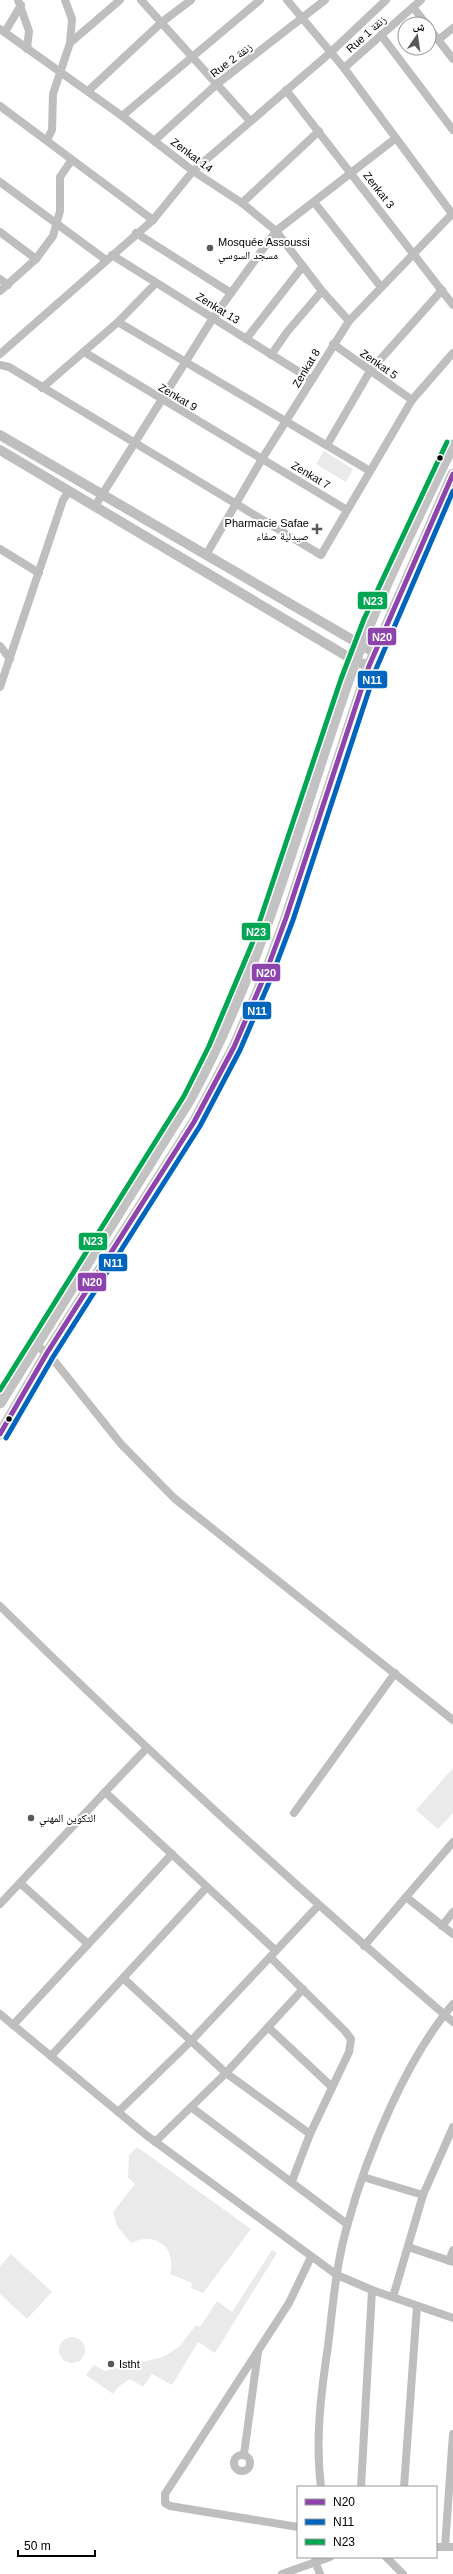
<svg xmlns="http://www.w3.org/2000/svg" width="453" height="2574" viewBox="0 0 453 2574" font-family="Helvetica,'Noto Naskh Arabic',sans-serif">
<rect width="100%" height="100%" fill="#fff"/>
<g fill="#eaeaea">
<path d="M 324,451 L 353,469 L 346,482 L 316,464 Z"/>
<path d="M 453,1768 L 453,1813 L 438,1829 L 416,1810 Z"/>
<path d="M 137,2147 L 251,2229 L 203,2293 L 191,2288 L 192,2283 L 170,2274 C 177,2247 155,2231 131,2243 L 117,2226 L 113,2212 L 135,2184 L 128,2177 L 129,2155 Z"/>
<path d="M 272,2250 L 277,2253 L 215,2353 L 198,2342 L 172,2385 L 152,2374 L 143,2387 L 130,2379 L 118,2387 L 113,2394 L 86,2375 L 94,2365 L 105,2371 L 163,2357 L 179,2347 L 196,2325 L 200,2327 L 217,2301 L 232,2312 Z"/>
<path d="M 11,2254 L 52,2292 L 27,2319 L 0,2294 L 0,2266 Z"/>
<circle cx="72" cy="2350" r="13"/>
</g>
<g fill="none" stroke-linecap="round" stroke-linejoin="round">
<g stroke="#bebebe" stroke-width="8">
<path d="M 18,0 L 29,31 L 27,49"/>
<path d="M 141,0 L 250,121"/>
<path d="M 287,0 L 344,68 L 453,215"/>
<path d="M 413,7 L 426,24"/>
<path d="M 429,28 L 453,59"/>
<path d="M 0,29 L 122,116 L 193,171 L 242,203 L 276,231 L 322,291 L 349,321"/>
<path d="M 5,32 L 21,5"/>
<path d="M 381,35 L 453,130"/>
<path d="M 438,40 L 453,28"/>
<path d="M 70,43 L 120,0"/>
<path d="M 344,68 L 421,0"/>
<path d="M 286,90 L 453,305"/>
<path d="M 88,91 L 162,22 L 191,0"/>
<path d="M 0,106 L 153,220"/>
<path d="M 122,116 L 260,0"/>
<path d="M 47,140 L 52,130 L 53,94 L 70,43 L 72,19 L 65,0"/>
<path d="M 154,141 L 217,84 L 325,0"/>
<path d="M 0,182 L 106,260"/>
<path d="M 314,202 L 381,287"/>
<path d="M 242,203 L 319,131"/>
<path d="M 0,232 L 36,259"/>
<path d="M 136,233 L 231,293"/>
<path d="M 112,255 L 312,380"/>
<path d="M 0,279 L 8,285"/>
<path d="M 0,291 L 36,259 L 53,236 L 60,211 L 60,177 L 71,161"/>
<path d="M 118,322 L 370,471"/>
<path d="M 246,339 L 303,266"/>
<path d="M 333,344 L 412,400"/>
<path d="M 84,352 L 347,510"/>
<path d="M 0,354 L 153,220 L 193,171 L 331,52 L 386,0"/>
<path d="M 271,355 L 287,332 L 322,291"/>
<path d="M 0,365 L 9,367 L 321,555 L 412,400 L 453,353"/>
<path d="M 42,388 L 118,322 L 156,283"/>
<path d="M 327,445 L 370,371 L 442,290"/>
<path d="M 95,506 L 213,318 L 276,231 L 396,138"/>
<path d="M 0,549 L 39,573"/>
<path d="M 206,555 L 262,459 L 349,321 L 452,214"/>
<path d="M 0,646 L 10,659"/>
<path d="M 0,687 L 63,500 L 69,491"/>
<path d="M 36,1344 L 56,1363 L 121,1444 L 174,1498 L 453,1720"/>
<path d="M 0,1606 C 146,1750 297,1888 453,2022"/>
<path d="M 105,1792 L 146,1749"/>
<path d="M 294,1813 L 395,1673"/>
<path d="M 20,1883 L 88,1944"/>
<path d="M 406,1897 L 453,1934"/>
<path d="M 0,1904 L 105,1792 L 275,1950"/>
<path d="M 442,1926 L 453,1912"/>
<path d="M 364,1946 L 453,1842"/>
<path d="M 270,1957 L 345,2031 L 351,2039 L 349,2052 L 310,2134 L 292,2181"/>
<path d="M 123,1978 L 226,2073 L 310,2134"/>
<path d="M 0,2014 L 146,2135 L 337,2275 L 372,2290 L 453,2318"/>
<path d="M 13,2025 L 172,1854"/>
<path d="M 268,2027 L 332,2087"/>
<path d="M 51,2056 L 207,1887"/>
<path d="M 191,2107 L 347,2224"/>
<path d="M 118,2112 L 191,2041 L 318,1906"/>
<path d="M 155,2142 L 226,2073 L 303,1989"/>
<path d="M 363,2177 L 423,2195"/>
<path d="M 408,2247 L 453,2262"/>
<path d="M 449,2261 L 453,2250"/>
<path d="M 393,2297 L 423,2195 L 453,2127"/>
<path d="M 244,2454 L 258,2352"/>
<circle cx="242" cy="2463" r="8"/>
<path d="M 321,2487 C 315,2440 321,2393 328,2346 C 333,2305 336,2263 348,2223 C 367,2154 406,2059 453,2004"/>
<path d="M 361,2487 L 372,2290"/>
<path d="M 404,2487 L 417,2306"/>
<path d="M 298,2527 L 170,2506 L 165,2503 L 165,2494 L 289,2303 L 311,2257"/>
<path d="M 436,2547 L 453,2547"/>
<path d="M 445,2547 L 453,2434"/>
<path d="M 386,2557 L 403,2574"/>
<path d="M 315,2561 L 320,2574"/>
<path d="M 282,2574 L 330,2557"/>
</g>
<g stroke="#bebebe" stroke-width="10">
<path d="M 0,435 L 375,653"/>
<path d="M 0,450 L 355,661 L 369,666"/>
</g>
<g stroke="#c2c2c2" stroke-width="11">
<path d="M 0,1403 L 190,1099 C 262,968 299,822 348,681 C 376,601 415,522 453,445"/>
<path d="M 0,1434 L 47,1353 L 194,1122 L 234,1047 L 265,975 L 286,918 L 369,666 L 453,474"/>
</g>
<g stroke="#fff" stroke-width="8">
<path id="bus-1" d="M 0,1434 L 47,1353 L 194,1122 L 234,1047 L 265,975 L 286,918 L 369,666 L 453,474"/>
</g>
<g stroke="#fff" stroke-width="8">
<path id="bus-2" d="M 6,1438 L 53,1357 L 200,1126 L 240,1050 L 271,978 L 293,920 L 376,669 L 453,491"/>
</g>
<g stroke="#fff" stroke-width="8">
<path id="bus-3" d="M 0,1390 L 184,1096 L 209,1046 L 252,944 L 341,679 L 364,619 L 447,442"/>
</g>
<use href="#bus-1" stroke="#8e44ad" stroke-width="5"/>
<use href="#bus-2" stroke="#0065bd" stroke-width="5"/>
<use href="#bus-3" stroke="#00a651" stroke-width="5"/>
</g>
<g fill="#595959" stroke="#fff" stroke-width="1.5">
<circle cx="210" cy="248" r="4"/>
<path d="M315 523h4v4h4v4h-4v4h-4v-4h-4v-4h4z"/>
<circle cx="31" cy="1818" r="4"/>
<circle cx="111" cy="2364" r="4"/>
</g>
<g fill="#000" stroke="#fff" stroke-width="1.5">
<circle cx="440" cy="458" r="3.5"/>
<circle cx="9" cy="1419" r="3.5"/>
</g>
<g text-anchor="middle" stroke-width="4" stroke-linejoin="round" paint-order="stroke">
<g font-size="11" fill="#000" stroke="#fff">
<text transform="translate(366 34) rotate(-42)" y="4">Rue 1 زنقة</text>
<text transform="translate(231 60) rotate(-37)" y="4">Rue 2 زنقة</text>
<text transform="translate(192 155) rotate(37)" y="4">Zenkat 14</text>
<text transform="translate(379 190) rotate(52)" y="4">Zenkat 3</text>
<text transform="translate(218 308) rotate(32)" y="4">Zenkat 13</text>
<text transform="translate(379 364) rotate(35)" y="4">Zenkat 5</text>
<text transform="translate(306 368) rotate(-59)" y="4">Zenkat 8</text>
<text transform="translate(178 397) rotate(31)" y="4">Zenkat 9</text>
<text transform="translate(311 475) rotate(31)" y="4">Zenkat 7</text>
</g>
<g font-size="11" fill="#000" stroke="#fff" text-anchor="start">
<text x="218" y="246">Mosquée Assoussi<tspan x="218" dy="13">مسجد السوسي</tspan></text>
<text x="309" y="527" text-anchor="end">Pharmacie Safae<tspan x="309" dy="13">صيدلية صفاء</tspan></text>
<text x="39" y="1822">التكوين المهني</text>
<text x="119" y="2368">Istht</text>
</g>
</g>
<g stroke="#fff" stroke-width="1.5">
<rect x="357" y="591" width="31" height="19" rx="4" fill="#00a651"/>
<rect x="367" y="627" width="30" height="19" rx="4" fill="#8e44ad"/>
<rect x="357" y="670" width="31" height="19" rx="4" fill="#0065bd"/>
<rect x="241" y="922" width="30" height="19" rx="4" fill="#00a651"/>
<rect x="251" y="963" width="30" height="19" rx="4" fill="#8e44ad"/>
<rect x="242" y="1001" width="30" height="19" rx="4" fill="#0065bd"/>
<rect x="78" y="1232" width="30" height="19" rx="4" fill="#00a651"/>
<rect x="98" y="1253" width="30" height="19" rx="4" fill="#0065bd"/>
<rect x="77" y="1272" width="30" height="20" rx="4" fill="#8e44ad"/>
</g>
<g font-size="11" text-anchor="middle" font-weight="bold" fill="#fff">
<text x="373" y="605">N23</text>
<text x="382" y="641">N20</text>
<text x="372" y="684">N11</text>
<text x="256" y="936">N23</text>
<text x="266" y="977">N20</text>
<text x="257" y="1015">N11</text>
<text x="93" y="1245">N23</text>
<text x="113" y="1267">N11</text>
<text x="92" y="1286">N20</text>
</g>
<rect x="297" y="2486" width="140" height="72" fill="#ffffff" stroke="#999999"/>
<rect x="305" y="2499" width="20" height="6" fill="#8e44ad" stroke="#999999"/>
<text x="333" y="2506" font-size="12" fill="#000000">N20</text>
<rect x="305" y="2519" width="20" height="6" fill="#0065bd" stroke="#999999"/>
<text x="333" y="2526" font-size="12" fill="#000000">N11</text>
<rect x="305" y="2539" width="20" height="6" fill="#00a651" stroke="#999999"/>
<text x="333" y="2546" font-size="12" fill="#000000">N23</text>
<g transform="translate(417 36) rotate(13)"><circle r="19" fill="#ffffff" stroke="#999999"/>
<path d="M0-3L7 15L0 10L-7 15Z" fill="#595959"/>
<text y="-6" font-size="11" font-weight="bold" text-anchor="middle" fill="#000000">ش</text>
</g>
<path d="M18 2550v6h77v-6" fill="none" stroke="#000000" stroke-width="2"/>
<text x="24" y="2550" font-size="12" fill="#000000" stroke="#ffffff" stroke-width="3" paint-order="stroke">50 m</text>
</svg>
